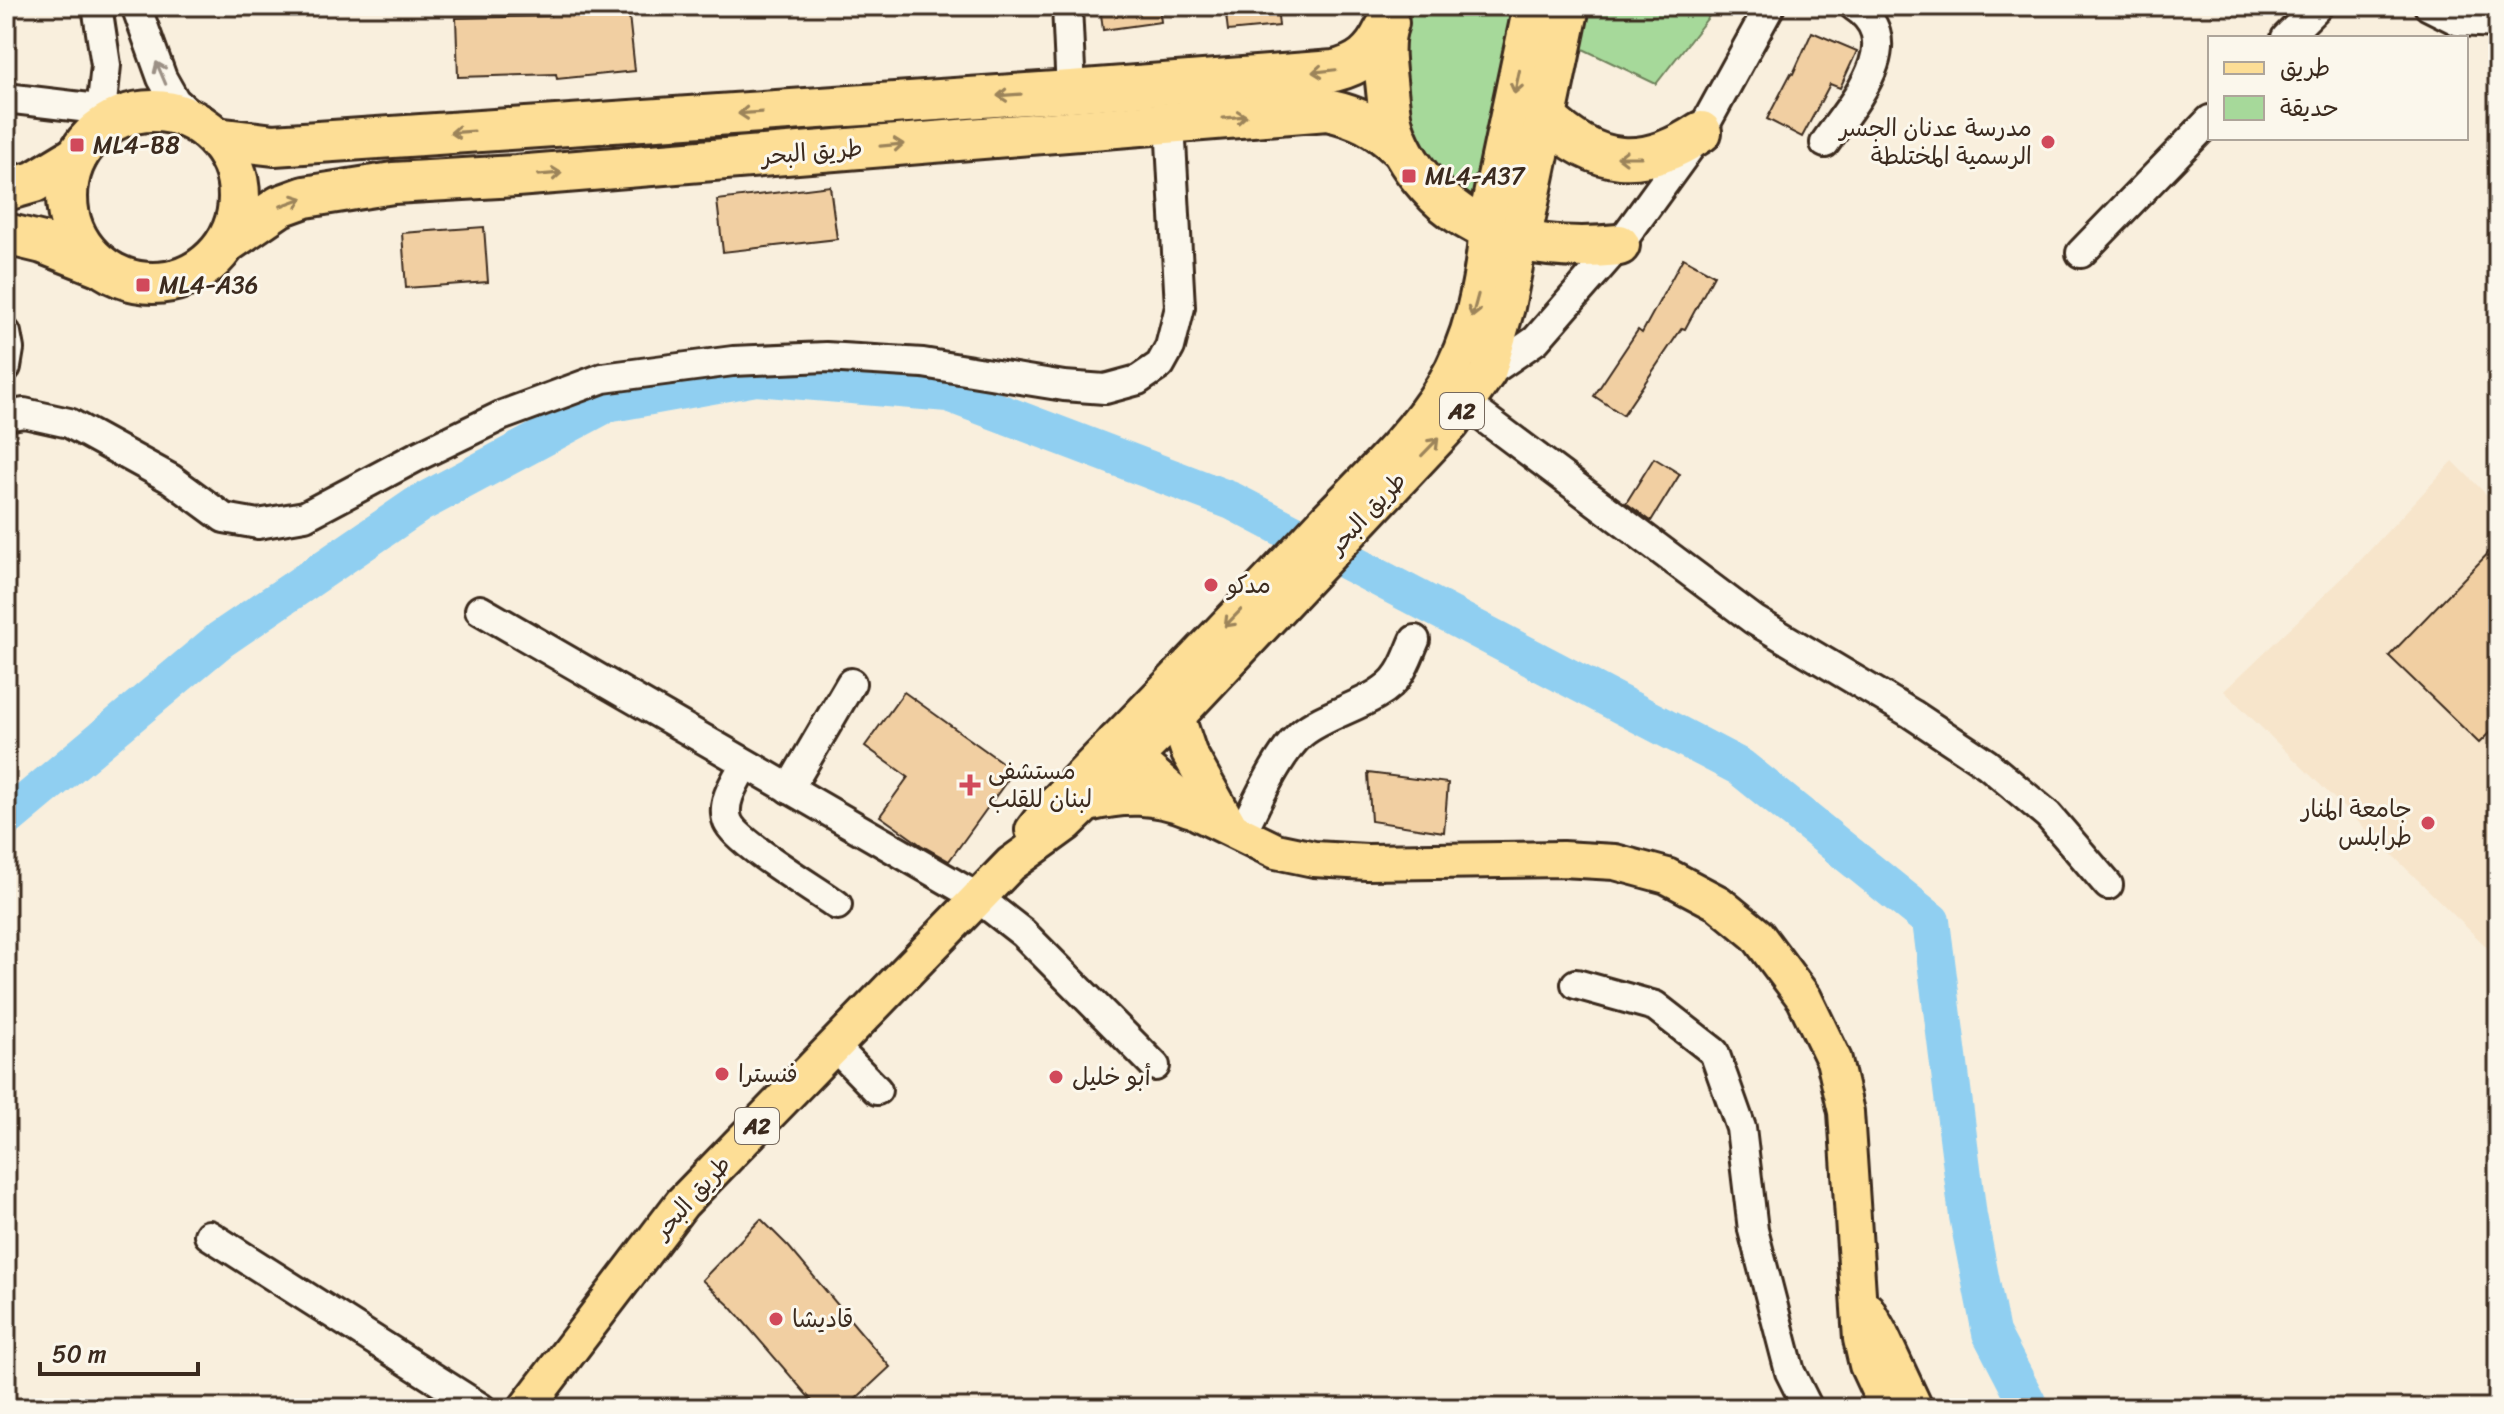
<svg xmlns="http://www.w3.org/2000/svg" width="2504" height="1414" viewBox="0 0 2504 1414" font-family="Sriracha,'Playpen Sans Arabic',sans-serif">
<rect width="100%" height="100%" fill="#f9efdd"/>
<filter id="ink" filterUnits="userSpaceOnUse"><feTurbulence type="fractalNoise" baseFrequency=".0125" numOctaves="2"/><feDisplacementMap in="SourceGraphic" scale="16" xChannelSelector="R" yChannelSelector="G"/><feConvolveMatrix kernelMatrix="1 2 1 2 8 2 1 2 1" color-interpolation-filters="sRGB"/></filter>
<g filter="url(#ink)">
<path fill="#f7e5cb" d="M 2453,461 L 2490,498 L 2498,489 L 2498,958 L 2224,691 L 2355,566 Z"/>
<path fill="#a6d99a" stroke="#70825c" stroke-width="2" d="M 1373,6 L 1717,6 L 1656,84 L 1539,28 L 1487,208 L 1431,182 L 1366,37 Z"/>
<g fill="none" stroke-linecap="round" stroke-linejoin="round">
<path stroke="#90cff1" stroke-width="38" d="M 6,819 L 220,640 L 419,504 L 606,404 L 756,377 L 948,393 L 1232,501 L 1740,767 L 1931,921 L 1968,1216 L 1991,1333 L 2030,1408"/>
</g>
<g fill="#f1cfa2" stroke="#3b2a1e" stroke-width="2">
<path d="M 549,6 L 628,6 L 635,71 L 557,79 L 556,74 L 458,77 L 456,18 L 550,16 Z"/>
<path d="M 1100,6 L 1159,6 L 1161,22 L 1103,30 Z"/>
<path d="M 1225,6 L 1277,6 L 1279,26 L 1228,31 Z"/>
<path d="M 1812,32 L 1857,51 L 1840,88 L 1830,84 L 1802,137 L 1767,119 L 1791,73 L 1793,74 Z"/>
<path d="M 830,186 L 837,239 L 723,252 L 717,200 Z"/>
<path d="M 484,227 L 488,282 L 406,288 L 402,233 Z"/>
<path d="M 1683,258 L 1714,275 L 1685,329 L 1682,328 L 1623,415 L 1594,396 L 1638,330 L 1642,333 Z"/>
<path d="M 1654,458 L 1680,474 L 1651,521 L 1626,503 Z"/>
<path d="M 2498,543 L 2498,724 L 2479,743 L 2389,656 Z"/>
<path d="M 904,692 L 1014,771 L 949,861 L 921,845 L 880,816 L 908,777 L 865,746 Z"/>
<path d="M 1368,773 L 1448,783 L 1444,832 L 1371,821 Z"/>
<path d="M 761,1219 L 789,1247 L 890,1367 L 846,1408 L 818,1408 L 731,1307 L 702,1280 Z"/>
</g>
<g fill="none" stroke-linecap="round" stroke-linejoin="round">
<g stroke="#3b2a1e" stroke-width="34">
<g id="minor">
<path d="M 136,6 L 162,78 L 175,101 L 205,128"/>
<path d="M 1067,6 L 1071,91"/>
<path d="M 2429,6 L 2459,21 L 2498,23"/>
<path d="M 2286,38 L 2318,6"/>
<path d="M 6,98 L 131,113"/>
<path d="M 89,139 L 102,103 L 106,65 L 97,6"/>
<path d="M 1825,143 C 1850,106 1910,42 1854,6"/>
<path d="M 2081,253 L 2210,120"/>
<path d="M 6,333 L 9,349 L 6,367"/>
<path d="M 1488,373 L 1536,340 L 1619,245 L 1701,132 L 1770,6"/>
<path d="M 1467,405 L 1754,620 L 1912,714 L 1987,764 L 2048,815 L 2108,885"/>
<path d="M 6,416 L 24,413 L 69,423 L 171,479 L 224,518 L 258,524 L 305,516 L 418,456 L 503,415 L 603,378 L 733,361 L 826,357 L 923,363 L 1064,386 L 1105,389 L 1138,380 L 1160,365 L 1170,347 L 1180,307 L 1170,123"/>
<path d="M 480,610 L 977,897 L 1023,933 L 1155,1066"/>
<path d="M 745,764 C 736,780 720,803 728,822 C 737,843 815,889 837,905"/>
<path d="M 789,789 L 851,683"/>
<path d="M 1241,834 C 1256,805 1277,755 1301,734 C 1328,711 1381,703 1399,674 C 1406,664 1410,651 1415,640"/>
<path d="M 1576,984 L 1655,1006 L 1714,1052 L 1741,1128 L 1753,1230 L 1790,1372 L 1808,1408"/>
<path d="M 835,1047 L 877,1090"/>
<path d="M 209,1235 L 481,1408"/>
</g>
</g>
<g stroke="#3b2a1e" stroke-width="40">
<g id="major">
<path d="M 1177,717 L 1189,753 L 1231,828"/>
<path d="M 1115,741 L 1198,813 L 1276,851 L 1314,859 L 1367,862 L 1562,859 L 1615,862 L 1667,876 L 1718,903 L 1757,935 L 1804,998 L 1834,1060 L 1846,1112 L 1861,1339 L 1867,1365 L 1887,1408"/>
<path d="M 1088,804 C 1124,795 1154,795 1189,809"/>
<path d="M 1033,830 L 1049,809 C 1141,715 1233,620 1323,523 C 1363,481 1413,436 1443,386 C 1472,339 1482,284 1487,229"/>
<path d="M 1867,1310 L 1880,1333 L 1915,1408"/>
<path d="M 526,1408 L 682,1203 L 1011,864 L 1066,824 L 1177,717 L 1452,424 L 1488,373 L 1507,307 L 1520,241"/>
</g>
</g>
<g stroke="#3b2a1e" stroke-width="46">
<g id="highway">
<path d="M 1388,23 C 1380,43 1385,69 1387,90 C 1388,100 1389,111 1391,121 C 1397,145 1410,166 1427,185 C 1475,241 1549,252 1619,245"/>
<circle cx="153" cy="197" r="86"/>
<path d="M 1546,118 C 1597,167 1643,171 1701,132"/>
<path d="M 216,138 L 274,145 L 1071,91 L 1334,71 C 1359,65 1373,54 1384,31"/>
<path d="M 6,190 L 34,182 L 77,156"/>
<path d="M 1487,229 L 1534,6"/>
<path d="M 6,234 L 43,243 L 101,266"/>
<path d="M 1520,241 L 1569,6"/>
<path d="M 226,243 L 280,206 L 305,197 L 393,183 L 516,176 L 1327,110 C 1359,117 1376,126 1400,148"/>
</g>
</g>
<use href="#minor" stroke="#fbf7ec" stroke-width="28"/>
<use href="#major" stroke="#fdde96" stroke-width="34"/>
<use href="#highway" stroke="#fdde96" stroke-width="40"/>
</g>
<defs><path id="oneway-shaft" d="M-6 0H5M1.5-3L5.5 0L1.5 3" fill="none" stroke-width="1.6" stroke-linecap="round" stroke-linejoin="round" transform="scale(2)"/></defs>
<g stroke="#9c845a">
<use href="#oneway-shaft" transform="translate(1324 71) rotate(174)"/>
<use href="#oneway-shaft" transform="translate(1517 82) rotate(102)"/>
<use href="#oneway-shaft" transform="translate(1009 95) rotate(176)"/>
<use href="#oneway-shaft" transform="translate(750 113) rotate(176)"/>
<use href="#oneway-shaft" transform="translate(1235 117) rotate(-5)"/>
<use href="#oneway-shaft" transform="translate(462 132) rotate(176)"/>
<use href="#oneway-shaft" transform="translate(892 145) rotate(-5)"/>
<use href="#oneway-shaft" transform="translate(1629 157) rotate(-180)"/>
<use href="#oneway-shaft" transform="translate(550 174) rotate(-5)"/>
<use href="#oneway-shaft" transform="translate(292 202) rotate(-20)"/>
<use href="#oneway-shaft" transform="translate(1475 306) rotate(105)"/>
<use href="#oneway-shaft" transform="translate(1430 447) rotate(-46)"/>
<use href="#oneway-shaft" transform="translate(1233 618) rotate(134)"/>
</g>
<use stroke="#9b9085" href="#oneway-shaft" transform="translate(161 73) rotate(-113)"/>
</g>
<g fill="#d1495b" stroke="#fbf7ec" stroke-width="3">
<circle cx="2048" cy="142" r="8"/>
<rect x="69" y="137" width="16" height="16" rx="4"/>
<rect x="1401" y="168" width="16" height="16" rx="4"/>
<rect x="135" y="277" width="16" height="16" rx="4"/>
<circle cx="1211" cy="585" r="8"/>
<path d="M966 773h8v8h8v8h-8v8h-8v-8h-8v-8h8z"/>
<circle cx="2428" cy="823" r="8"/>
<circle cx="722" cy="1074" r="8"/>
<circle cx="1056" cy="1077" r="8"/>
<circle cx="776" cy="1319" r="8"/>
</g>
<g text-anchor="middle" stroke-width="6" stroke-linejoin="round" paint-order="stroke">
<g fill="#fbf7ec" stroke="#75685c" stroke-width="2">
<rect x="1440" y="393" width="44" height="36" rx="6"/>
<rect x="735" y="1108" width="44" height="36" rx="6"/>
</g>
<g font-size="22" font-weight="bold" fill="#3b2a1e">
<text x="1462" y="419">A2</text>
<text x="757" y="1134">A2</text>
</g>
<g font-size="24" fill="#3b2a1e" stroke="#fbf7ec" text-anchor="start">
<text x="2032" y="136" text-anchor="end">مدرسة عدنان الجسر<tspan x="2032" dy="28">الرسمية المختلطة</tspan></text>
<text x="93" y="153">ML4-B8</text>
<text x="1425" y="184">ML4-A37</text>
<text x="159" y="293">ML4-A36</text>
<text x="1227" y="593">مدكو</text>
<text x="988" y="779">مستشفى<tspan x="988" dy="28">لبنان للقلب</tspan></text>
<text x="2412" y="817" text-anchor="end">جامعة المنار<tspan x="2412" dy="28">طرابلس</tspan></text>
<text x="738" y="1082">فنسترا</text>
<text x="1072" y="1085">أبو خليل</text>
<text x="792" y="1327">قاديشا</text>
</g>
<g font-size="24" fill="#3b2a1e" stroke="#fbf7ec">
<text transform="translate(812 152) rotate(-5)" y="8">طريق البحر</text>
<text transform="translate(1367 513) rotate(-47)" y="8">طريق البحر</text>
<text transform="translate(692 1197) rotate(-48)" y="8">طريق البحر</text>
</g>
</g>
<rect width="2504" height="1414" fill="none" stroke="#fbf7ec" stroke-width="32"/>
<rect x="16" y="16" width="2472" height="1382" fill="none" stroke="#3b2a1e" stroke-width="3" filter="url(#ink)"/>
<rect x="2208" y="36" width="260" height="104" fill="#fbf7ec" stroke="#aea59a" stroke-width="2"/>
<rect x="2224" y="62" width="40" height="12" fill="#fdde96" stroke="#aea59a" stroke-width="2"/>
<text x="2280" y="76" font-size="24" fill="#3b2a1e">طريق</text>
<rect x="2224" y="96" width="40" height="24" fill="#a6d99a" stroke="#aea59a" stroke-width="2"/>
<text x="2280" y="116" font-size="24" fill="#3b2a1e">حديقة</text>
<path d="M40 1362v12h158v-12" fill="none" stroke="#3b2a1e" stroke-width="4"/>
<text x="52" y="1362" font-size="24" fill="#3b2a1e" stroke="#fbf7ec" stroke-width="6" paint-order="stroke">50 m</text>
</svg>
